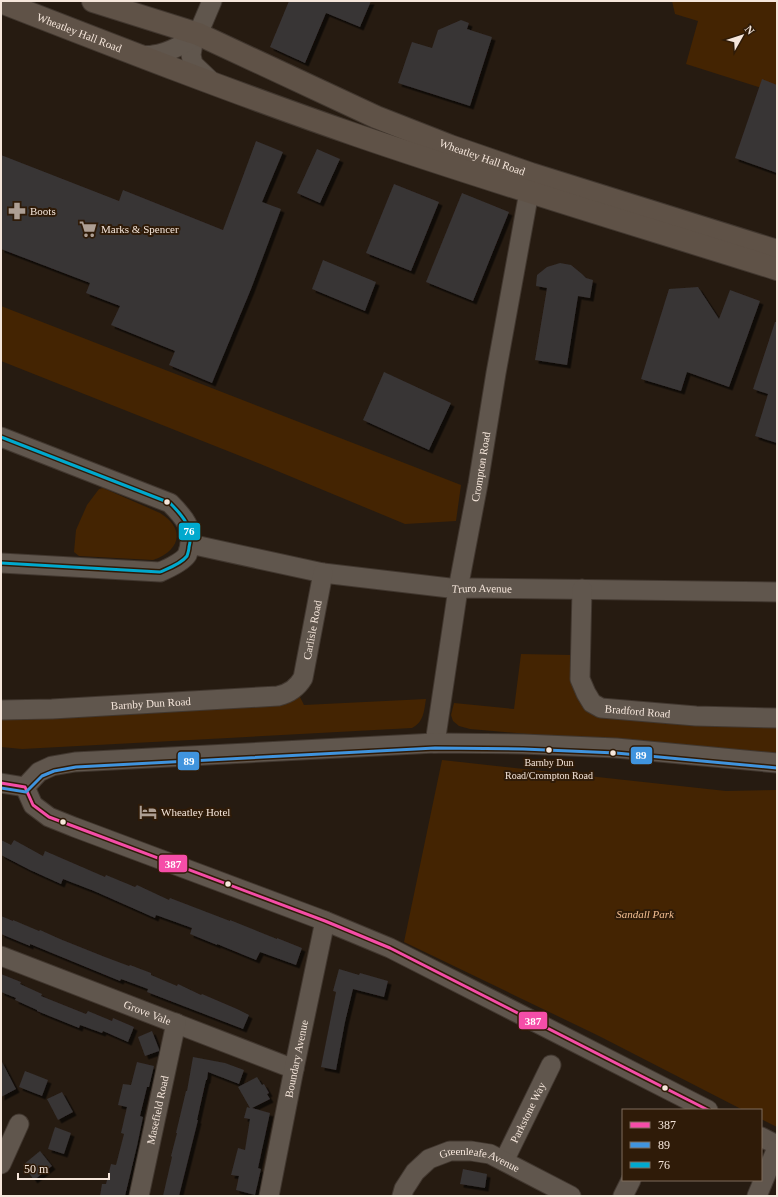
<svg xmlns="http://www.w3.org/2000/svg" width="778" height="1197" viewBox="0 0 778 1197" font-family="Georgia,serif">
<defs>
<filter id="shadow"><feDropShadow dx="3.5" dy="3.5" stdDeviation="0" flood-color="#0009"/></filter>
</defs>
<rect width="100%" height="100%" fill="#261b11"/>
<g fill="#442402">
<path d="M 672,1 L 777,1 L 777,93 L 686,64 L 698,21 L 675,14 Z"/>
<path d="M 1,306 L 461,485 L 456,521 L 405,524 L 258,463 L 1,361 Z"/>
<path d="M 103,488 L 160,513 C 186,529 180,551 153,560 L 79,556 L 74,552 L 76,530 L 87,505 L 99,489 Z"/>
<path d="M 521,654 L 572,655 L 578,697 L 777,723 L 777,756 L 470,729 L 459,726 L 453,721 L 451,715 L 454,703 L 514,709 Z"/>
<path d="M 299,695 L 304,705 L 426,699 C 424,711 424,722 412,728 L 22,749 L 1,747 L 1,716 Z"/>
<path d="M 442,760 L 726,791 L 777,790 L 777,1127 L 761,1119 L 761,1110 L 743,1110 L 599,1036 L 404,942 Z"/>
</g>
<g fill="#383435" filter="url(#shadow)">
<path d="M 289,1 L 371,1 L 360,27 L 326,13 L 305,63 L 270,47 Z"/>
<path d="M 461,20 L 469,23 L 467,29 L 492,37 L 470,106 L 398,83 L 412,42 L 432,48 L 438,30 Z"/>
<path d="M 762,79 L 777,85 L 777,173 L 735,158 Z"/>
<path d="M 256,141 L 283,152 L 262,202 L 281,209 L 251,289 L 212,383 L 169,365 L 175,351 L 111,325 L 120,306 L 86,293 L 90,283 L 1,249 L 1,155 L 119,201 L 123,190 L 223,230 Z"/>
<path d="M 317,149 L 340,159 L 320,203 L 297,193 Z"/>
<path d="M 394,184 L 439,202 L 411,271 L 366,253 Z"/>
<path d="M 462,193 L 509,212 L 473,301 L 426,282 Z"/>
<path d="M 323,260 L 376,282 L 365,311 L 312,289 Z"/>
<path d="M 560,263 L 571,265 L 582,274 L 586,278 L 593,280 L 590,298 L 578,296 L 567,365 L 535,360 L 547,288 L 536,286 L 537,275 L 547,267 Z"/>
<path d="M 698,287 L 719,319 L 730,290 L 760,301 L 729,387 L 687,372 L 681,391 L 641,379 L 669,289 Z"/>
<path d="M 775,322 L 777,322 L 777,443 L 755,436 L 768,394 L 753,389 Z"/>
<path d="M 384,372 L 451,403 L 429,450 L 363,420 Z"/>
<path d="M 1,840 L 11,845 L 14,840 L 43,856 L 45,851 L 105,877 L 106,875 L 135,887 L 137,885 L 169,900 L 170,898 L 230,921 L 230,920 L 277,939 L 277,938 L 302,948 L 296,965 L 260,952 L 256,960 L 217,944 L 217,945 L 190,934 L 192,928 L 156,915 L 155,918 L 94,891 L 63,879 L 61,884 L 30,870 L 1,855 Z"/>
<path d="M 1,916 L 13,921 L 13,920 L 39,931 L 40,930 L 60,939 L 105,957 L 129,966 L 130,965 L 151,973 L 151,975 L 177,986 L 178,984 L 201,995 L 202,994 L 237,1009 L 249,1015 L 243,1029 L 147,992 L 148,989 L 121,979 L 120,981 L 30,944 L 30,946 L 1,934 Z"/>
<path d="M 339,969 L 359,975 L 360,973 L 388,981 L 384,997 L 353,989 L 345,1022 L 336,1070 L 321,1067 L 336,992 L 333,991 Z"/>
<path d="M 1,974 L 21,982 L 20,984 L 42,994 L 41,996 L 86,1014 L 88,1011 L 112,1021 L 113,1018 L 134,1027 L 128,1042 L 103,1031 L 102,1033 L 80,1025 L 79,1028 L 37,1011 L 37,1010 L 15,1000 L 16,998 L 1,992 Z"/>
<path d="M 152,1031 L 159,1049 L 159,1051 L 145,1056 L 138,1037 Z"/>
<path d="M 193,1057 L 225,1063 L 244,1070 L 239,1084 L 208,1072 L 207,1080 L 206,1080 L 197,1120 L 198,1120 L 179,1196 L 163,1196 L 172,1157 L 171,1156 L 177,1133 L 176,1133 L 186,1091 L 187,1091 Z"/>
<path d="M 1,1060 L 16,1089 L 1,1097 Z"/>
<path d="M 137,1062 L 154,1066 L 149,1087 L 147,1087 L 140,1116 L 143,1117 L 137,1146 L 125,1196 L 100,1196 L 102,1184 L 106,1184 L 111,1164 L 116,1165 L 124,1134 L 121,1133 L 127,1107 L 118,1105 L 123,1084 L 131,1085 Z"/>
<path d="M 25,1071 L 48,1080 L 42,1096 L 19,1087 Z"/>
<path d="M 257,1077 L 262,1085 L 264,1084 L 269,1093 L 267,1094 L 270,1099 L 252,1108 L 270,1113 L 258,1168 L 261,1169 L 255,1195 L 236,1190 L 239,1176 L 231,1175 L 238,1148 L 245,1150 L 250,1119 L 244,1118 L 247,1107 L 250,1108 L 238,1087 Z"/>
<path d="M 62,1092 L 73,1112 L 58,1120 L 47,1099 Z"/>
<path d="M 55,1127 L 71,1133 L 64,1154 L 48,1149 Z"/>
<path d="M 40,1151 L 52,1166 L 34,1180 L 23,1165 Z"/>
<path d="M 463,1169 L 487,1174 L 485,1188 L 460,1184 Z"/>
</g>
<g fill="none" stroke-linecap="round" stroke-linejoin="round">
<g stroke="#41372f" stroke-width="21">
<g id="minor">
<path d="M 212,1 L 198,34 L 193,43 L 191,55 L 193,64 L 213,83"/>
<path d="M 137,55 C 142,55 148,56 153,55 C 170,53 185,43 198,34"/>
<path d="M 1,437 L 170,503 C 183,516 195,529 189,549 C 188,551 188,554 187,555 C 182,562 167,569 160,572 L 1,563"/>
<path id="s1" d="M 190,544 L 323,573 L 458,589 L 469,588 L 777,592"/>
<path id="s2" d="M 582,589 L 580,679 L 586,693 L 592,703 L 601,708 L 696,716 L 777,718"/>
<path id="s3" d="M 1,710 L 52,709 L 278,696 C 290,693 297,688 303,678 L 323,573"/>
<path id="s4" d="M 435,743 L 458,589 L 478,484 L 496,373 L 529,192"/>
<path d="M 1,783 L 25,787"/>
<path d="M 25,787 L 33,805 L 49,817 L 74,827 L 325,921 L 390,948 L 708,1110"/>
<path d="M 25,787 L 39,772 L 52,766 L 75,762 L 435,743 L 523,744 L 616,748 L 777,763"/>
<path id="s5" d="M 1,956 L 294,1069"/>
<path d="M 761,1137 L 777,1145"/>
<path id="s6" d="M 504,1161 L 551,1065"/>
<path d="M 1,1164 L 19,1124"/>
<path id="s7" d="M 139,1196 L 176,1023"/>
<path id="s8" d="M 269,1196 L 294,1069 L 325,921"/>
<path id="s9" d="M 402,1196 L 404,1189 L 415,1172 L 429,1159 L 450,1151 L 471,1151 L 490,1154 L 571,1196"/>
<path d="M 623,1196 L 631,1180"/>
<path d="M 757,1196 L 777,1148"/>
</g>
</g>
<g stroke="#41372f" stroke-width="24">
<g id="highway">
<path id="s10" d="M 93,1 L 198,34 L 376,117 L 450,146 L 531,174 L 777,251"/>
<path id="s11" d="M 1,2 C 119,48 237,94 356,135 C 495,183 637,225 777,269"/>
</g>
</g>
<use href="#minor" stroke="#60564d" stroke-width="19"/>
<use href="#highway" stroke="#5f5247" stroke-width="22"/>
<g stroke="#2f1b08" stroke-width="6">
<path id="bus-1" d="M 1,783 L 25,787 L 33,805 L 49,817 L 325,921 L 390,948 L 708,1110"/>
</g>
<g stroke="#2f1b08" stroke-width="6">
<path id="bus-2" d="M 1,788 L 26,792 L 42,776 L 54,771 L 76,767 L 435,748 L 523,749 L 616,753 L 777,768"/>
</g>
<g stroke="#2f1b08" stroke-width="6">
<path id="bus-3" d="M 1,437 L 170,503 C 182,515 194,528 189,547 C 189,550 188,553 187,556 C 181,564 169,568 160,572 L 1,563"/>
</g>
<use href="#bus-1" stroke="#f54da8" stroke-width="3"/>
<use href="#bus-2" stroke="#4094de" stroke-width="3"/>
<use href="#bus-3" stroke="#00a9ce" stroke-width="3"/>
</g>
<defs>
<g id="pharmacy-bare" transform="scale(1.38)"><path d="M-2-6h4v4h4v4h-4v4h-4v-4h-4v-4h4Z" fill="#ad9f94" stroke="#2f1b08" stroke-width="2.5" paint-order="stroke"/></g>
<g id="supermarket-bare" transform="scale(1.38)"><path d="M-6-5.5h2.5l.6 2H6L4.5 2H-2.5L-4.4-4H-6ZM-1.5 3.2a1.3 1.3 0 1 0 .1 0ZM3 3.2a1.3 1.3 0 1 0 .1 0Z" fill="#ad9f94" stroke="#2f1b08" stroke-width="2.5" paint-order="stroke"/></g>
<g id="hotel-bare" transform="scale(1.38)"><path d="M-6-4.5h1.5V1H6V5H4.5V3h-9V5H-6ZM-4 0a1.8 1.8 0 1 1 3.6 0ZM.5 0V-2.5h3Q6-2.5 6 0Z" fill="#ad9f94" stroke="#2f1b08" stroke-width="2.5" paint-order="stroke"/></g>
</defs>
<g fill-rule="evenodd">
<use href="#pharmacy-bare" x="17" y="211"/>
<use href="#supermarket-bare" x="88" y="229"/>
<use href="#hotel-bare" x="148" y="812"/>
</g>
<g fill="#f5e6db" stroke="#2f1b08" stroke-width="1.5">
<circle cx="167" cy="502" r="3.5"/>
<circle cx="549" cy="750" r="3.5"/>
<circle cx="613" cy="753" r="3.5"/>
<circle cx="63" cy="822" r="3.5"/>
<circle cx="228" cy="884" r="3.5"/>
<circle cx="665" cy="1088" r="3.5"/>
</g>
<g text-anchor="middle" stroke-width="4" stroke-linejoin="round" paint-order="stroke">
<g font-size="10" fill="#f5e6db" stroke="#2f1b08">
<text x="549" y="766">Barnby Dun<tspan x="549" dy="13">Road/Crompton Road</tspan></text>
</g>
<g font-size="11" fill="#f5e6db" stroke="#2f1b08">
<text dy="4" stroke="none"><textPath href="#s11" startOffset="84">Wheatley Hall Road</textPath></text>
<text dy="4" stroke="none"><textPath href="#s10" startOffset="420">Wheatley Hall Road</textPath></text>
<text dy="4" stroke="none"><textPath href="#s4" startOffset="280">Crompton Road</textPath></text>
<text dy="4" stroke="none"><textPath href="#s1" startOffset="296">Truro Avenue</textPath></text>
<text dy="4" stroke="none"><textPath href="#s3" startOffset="358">Carlisle Road</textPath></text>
<text dy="4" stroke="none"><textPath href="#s3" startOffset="150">Barnby Dun Road</textPath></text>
<text dy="4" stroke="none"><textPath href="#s2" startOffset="164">Bradford Road</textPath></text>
<text dy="4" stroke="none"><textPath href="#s5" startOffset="157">Grove Vale</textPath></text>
<text dy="4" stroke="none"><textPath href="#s8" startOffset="140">Boundary Avenue</textPath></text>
<text dy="4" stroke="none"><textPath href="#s7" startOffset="88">Masefield Road</textPath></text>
<text dy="4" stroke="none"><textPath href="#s6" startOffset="54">Parkstone Way</textPath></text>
<text dy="4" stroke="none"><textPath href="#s9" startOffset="100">Greenleafe Avenue</textPath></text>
</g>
<g font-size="11" fill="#f5e6db" stroke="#2f1b08" text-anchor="start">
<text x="30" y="215">Boots</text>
<text x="101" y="233">Marks &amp; Spencer</text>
<text x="161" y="816">Wheatley Hotel</text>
</g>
<g font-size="11" font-style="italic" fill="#f4bf93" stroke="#2f1b08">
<text x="645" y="918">Sandall Park</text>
</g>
</g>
<g stroke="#2f1b08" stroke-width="1.5">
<rect x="178" y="522" width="23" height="19" rx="4" fill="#00a9ce"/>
<rect x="630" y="746" width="23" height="19" rx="4" fill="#4094de"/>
<rect x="177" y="751" width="23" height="20" rx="4" fill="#4094de"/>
<rect x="158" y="854" width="30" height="19" rx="4" fill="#f54da8"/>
<rect x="518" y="1011" width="30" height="19" rx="4" fill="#f54da8"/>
</g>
<g font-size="11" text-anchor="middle" font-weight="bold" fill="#fff">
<text x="189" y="535">76</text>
<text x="641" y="759">89</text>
<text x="189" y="765">89</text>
<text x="173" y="868">387</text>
<text x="533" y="1025">387</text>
</g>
<rect width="778" height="1197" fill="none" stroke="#f5e6db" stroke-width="4"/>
<rect x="622" y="1109" width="140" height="72" fill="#2f1b08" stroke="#7e6c5c"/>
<rect x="630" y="1122" width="20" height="6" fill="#f54da8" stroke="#7e6c5c"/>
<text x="658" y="1129" font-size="12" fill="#f5e6db">387</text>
<rect x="630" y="1142" width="20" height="6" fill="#4094de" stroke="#7e6c5c"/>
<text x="658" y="1149" font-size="12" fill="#f5e6db">89</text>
<rect x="630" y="1162" width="20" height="6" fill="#00a9ce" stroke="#7e6c5c"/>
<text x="658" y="1169" font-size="12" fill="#f5e6db">76</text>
<g transform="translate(742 36) rotate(51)" stroke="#2f1b08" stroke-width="3" paint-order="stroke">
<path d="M0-3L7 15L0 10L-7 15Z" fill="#f5e6db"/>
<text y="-6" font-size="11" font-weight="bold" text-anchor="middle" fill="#f5e6db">N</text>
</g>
<path d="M18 1173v6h91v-6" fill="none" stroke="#f5e6db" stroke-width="2"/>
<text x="24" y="1173" font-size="12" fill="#f5e6db" stroke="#2f1b08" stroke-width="3" paint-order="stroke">50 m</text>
</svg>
